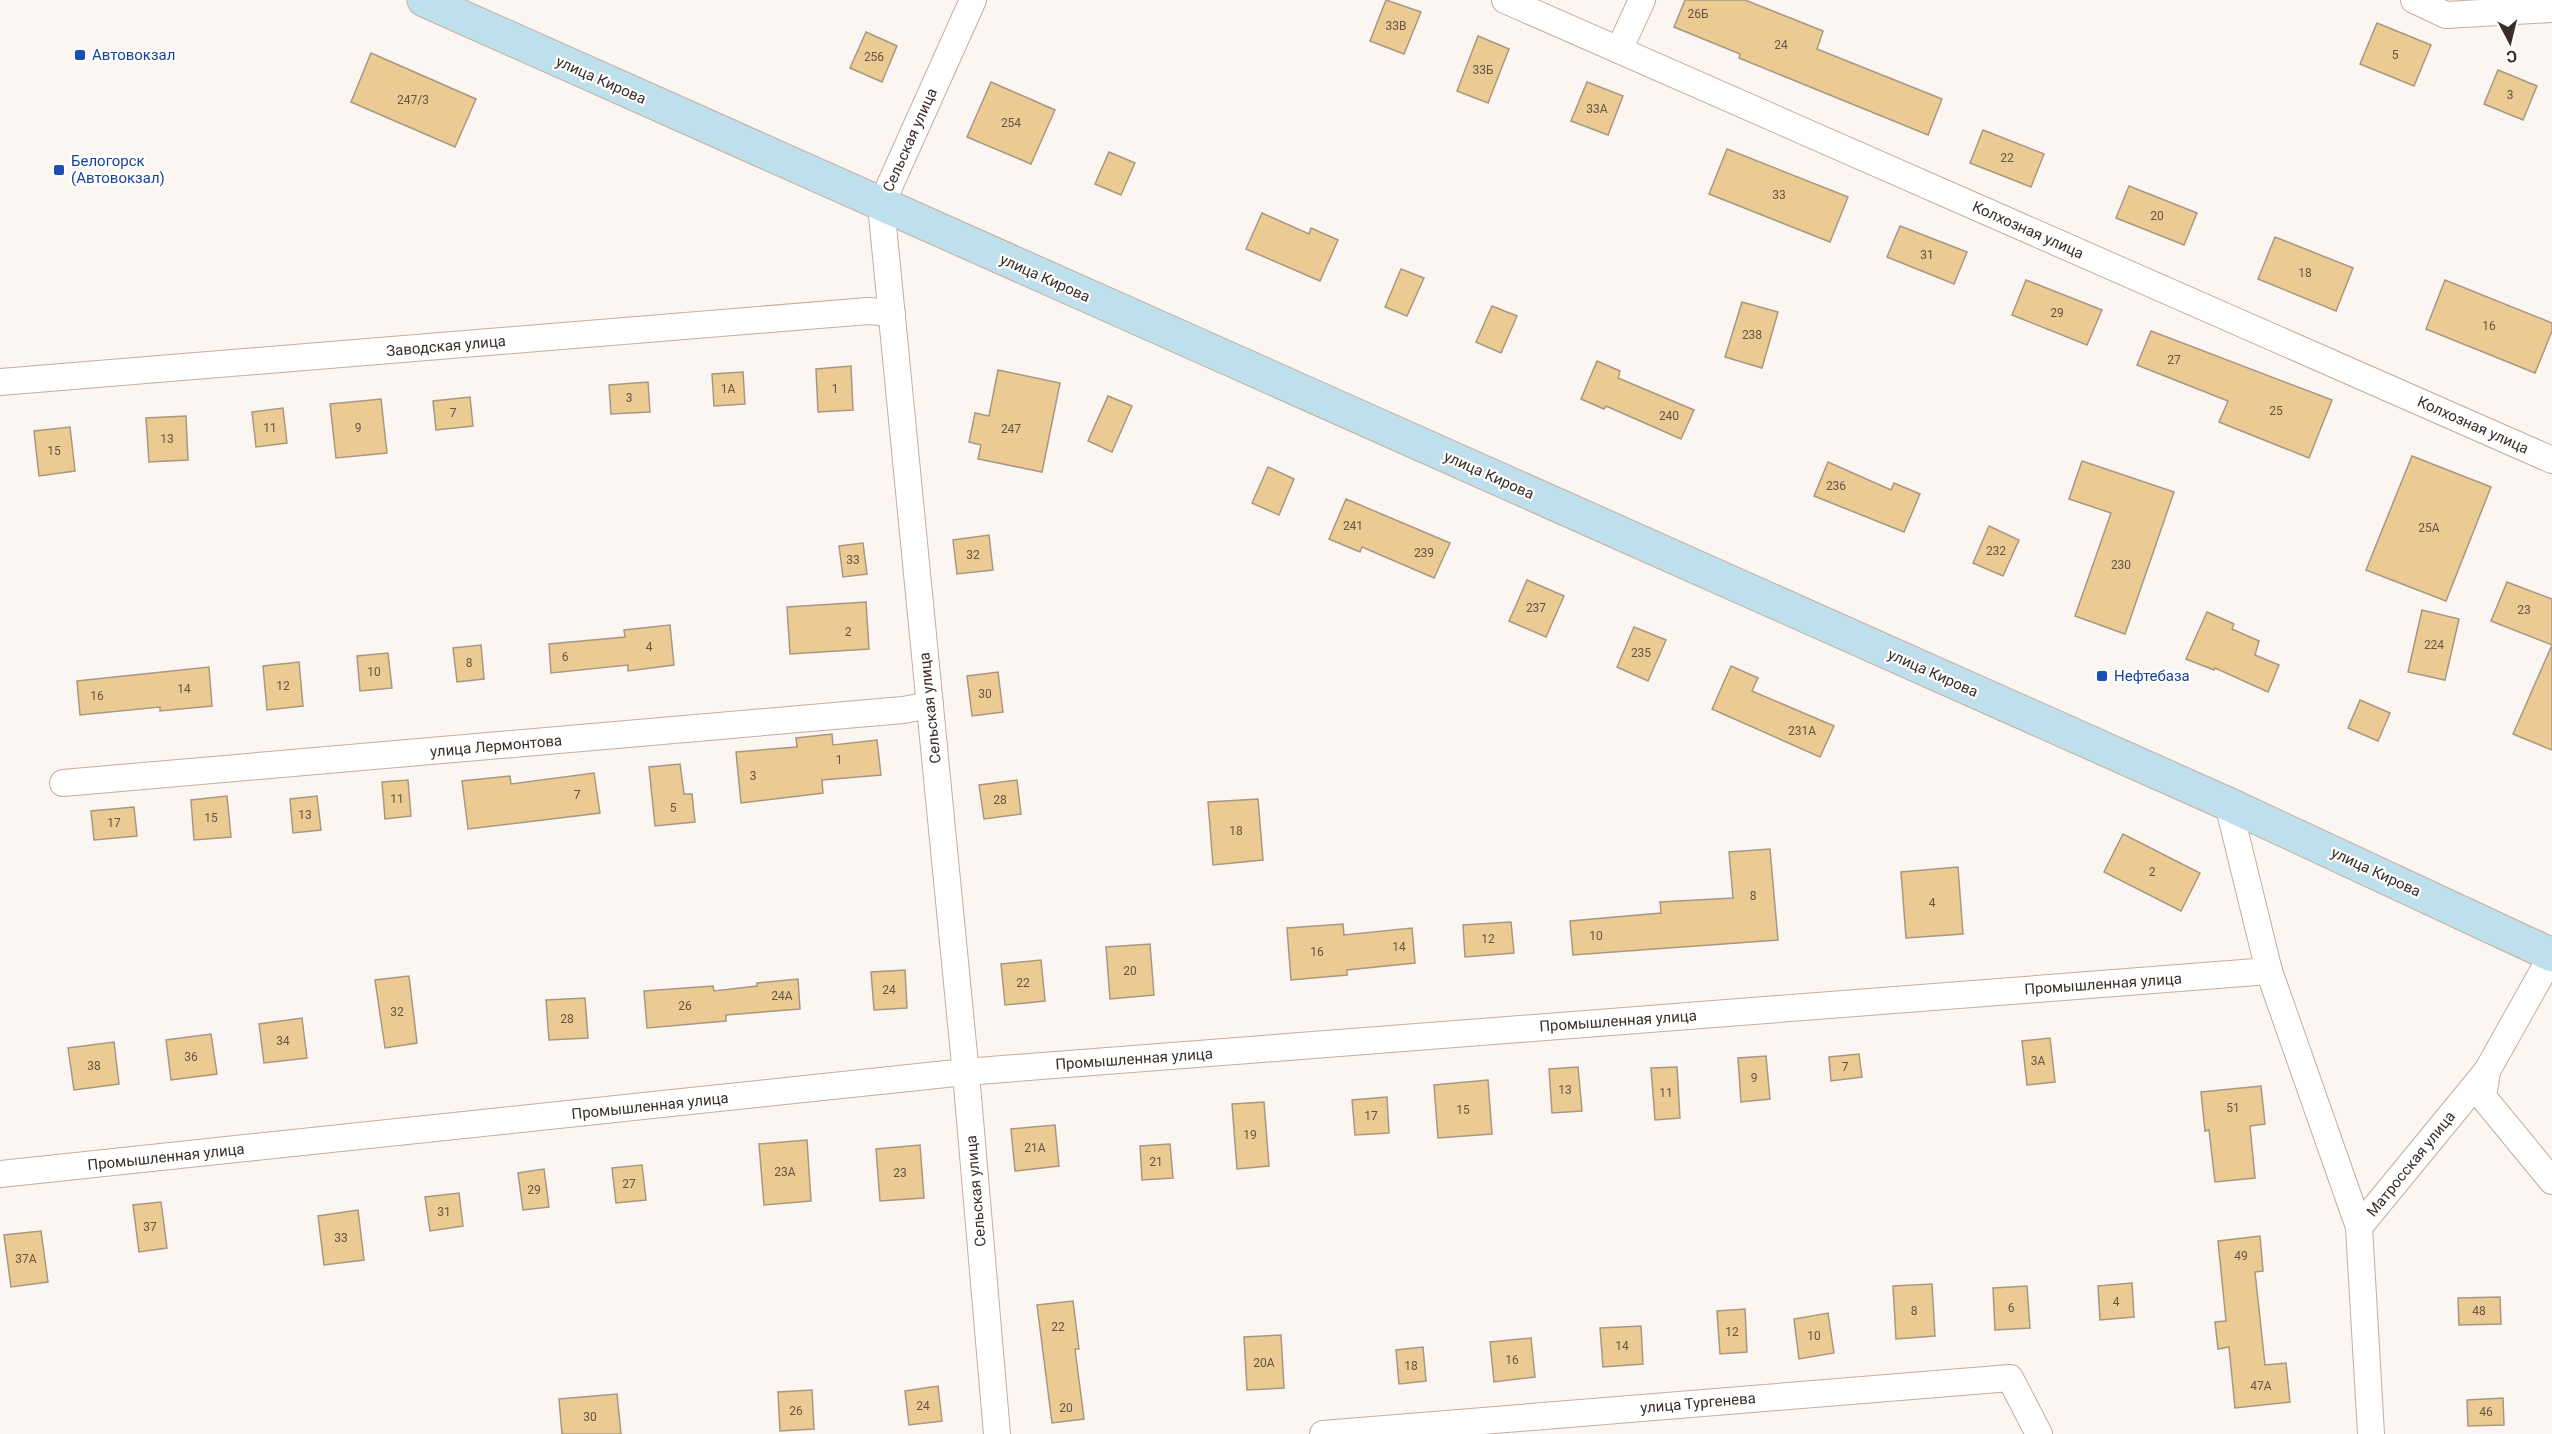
<svg xmlns="http://www.w3.org/2000/svg" width="2552" height="1434" viewBox="0 0 2552 1434" font-family="Roboto,sans-serif">
<rect width="100%" height="100%" fill="#fcf6f3"/>
<g fill="#ebca94" stroke="#a89880" stroke-width="1.5">
<path d="M 1386,0 L 1421,12 L 1404,54 L 1370,41 Z"/>
<path d="M 1685,0 L 1745,0 L 1823,31 L 1817,49 L 1942,99 L 1928,135 L 1739,58 L 1740,54 L 1674,27 Z"/>
<path d="M 2377,23 L 2431,45 L 2414,86 L 2360,64 Z"/>
<path d="M 866,32 L 897,46 L 882,82 L 850,68 Z"/>
<path d="M 1478,36 L 1509,49 L 1488,103 L 1457,91 Z"/>
<path d="M 371,53 L 476,99 L 455,147 L 351,102 Z"/>
<path d="M 2498,70 L 2537,86 L 2523,120 L 2484,104 Z"/>
<path d="M 991,82 L 1055,110 L 1031,164 L 967,137 Z"/>
<path d="M 1587,82 L 1623,96 L 1608,135 L 1571,121 Z"/>
<path d="M 1983,130 L 2044,154 L 2031,187 L 1970,163 Z"/>
<path d="M 1727,149 L 1848,197 L 1830,242 L 1709,194 Z"/>
<path d="M 1109,152 L 1135,163 L 1121,195 L 1095,184 Z"/>
<path d="M 2129,186 L 2197,213 L 2184,245 L 2116,218 Z"/>
<path d="M 1262,213 L 1309,234 L 1311,228 L 1338,240 L 1320,281 L 1246,249 Z"/>
<path d="M 1900,226 L 1967,252 L 1954,284 L 1887,257 Z"/>
<path d="M 2275,237 L 2353,268 L 2336,311 L 2258,279 Z"/>
<path d="M 1401,269 L 1424,278 L 1407,316 L 1385,307 Z"/>
<path d="M 2026,280 L 2102,310 L 2087,345 L 2012,315 Z"/>
<path d="M 2445,280 L 2552,323 L 2552,331 L 2535,373 L 2426,329 Z"/>
<path d="M 1742,302 L 1778,312 L 1762,368 L 1725,357 Z"/>
<path d="M 1492,306 L 1517,316 L 1501,353 L 1476,342 Z"/>
<path d="M 2151,331 L 2332,400 L 2309,458 L 2219,422 L 2228,401 L 2137,365 Z"/>
<path d="M 1597,361 L 1620,371 L 1618,378 L 1694,410 L 1681,439 L 1606,406 L 1604,409 L 1581,399 Z"/>
<path d="M 851,366 L 853,410 L 818,412 L 816,369 Z"/>
<path d="M 998,370 L 1060,383 L 1042,472 L 978,459 L 981,445 L 969,442 L 975,413 L 989,416 Z"/>
<path d="M 743,372 L 745,404 L 714,406 L 712,374 Z"/>
<path d="M 648,382 L 650,412 L 611,414 L 609,385 Z"/>
<path d="M 1108,396 L 1132,406 L 1112,452 L 1088,441 Z"/>
<path d="M 470,397 L 473,426 L 436,430 L 433,401 Z"/>
<path d="M 381,399 L 387,453 L 336,458 L 330,404 Z"/>
<path d="M 283,408 L 287,443 L 256,447 L 252,412 Z"/>
<path d="M 186,416 L 188,460 L 149,462 L 146,418 Z"/>
<path d="M 70,427 L 75,471 L 39,476 L 34,431 Z"/>
<path d="M 2412,456 L 2491,487 L 2446,601 L 2366,570 Z"/>
<path d="M 2082,461 L 2174,492 L 2125,634 L 2075,616 L 2111,513 L 2069,499 Z"/>
<path d="M 1828,462 L 1891,490 L 1894,483 L 1920,494 L 1904,532 L 1814,496 Z"/>
<path d="M 1268,467 L 1294,479 L 1279,515 L 1252,503 Z"/>
<path d="M 1346,499 L 1450,543 L 1434,578 L 1362,547 L 1360,552 L 1329,539 Z"/>
<path d="M 1989,526 L 2019,540 L 2003,576 L 1973,563 Z"/>
<path d="M 989,535 L 993,570 L 957,574 L 953,540 Z"/>
<path d="M 863,543 L 867,574 L 843,577 L 839,546 Z"/>
<path d="M 1527,580 L 1564,596 L 1546,637 L 1509,621 Z"/>
<path d="M 2507,582 L 2552,599 L 2552,750 L 2513,734 L 2552,645 L 2491,621 Z"/>
<path d="M 866,602 L 869,649 L 790,654 L 787,607 Z"/>
<path d="M 2422,610 L 2459,619 L 2445,680 L 2408,672 Z"/>
<path d="M 2207,612 L 2234,624 L 2232,629 L 2259,641 L 2255,655 L 2279,665 L 2268,692 L 2215,668 L 2214,670 L 2186,659 Z"/>
<path d="M 670,625 L 674,665 L 628,671 L 628,665 L 551,673 L 549,644 L 625,637 L 624,630 Z"/>
<path d="M 1634,627 L 1666,640 L 1648,681 L 1617,667 Z"/>
<path d="M 481,645 L 484,679 L 457,682 L 453,648 Z"/>
<path d="M 388,653 L 392,688 L 360,691 L 357,656 Z"/>
<path d="M 299,662 L 303,706 L 267,710 L 263,666 Z"/>
<path d="M 1731,666 L 1758,678 L 1752,691 L 1834,726 L 1820,757 L 1712,709 Z"/>
<path d="M 209,667 L 212,706 L 160,711 L 160,707 L 80,715 L 77,681 Z"/>
<path d="M 998,672 L 1003,712 L 972,716 L 967,676 Z"/>
<path d="M 2360,700 L 2390,713 L 2378,741 L 2348,728 Z"/>
<path d="M 832,734 L 833,745 L 877,740 L 881,775 L 822,780 L 823,793 L 741,803 L 736,752 L 797,747 L 796,738 Z"/>
<path d="M 680,764 L 684,794 L 692,794 L 695,822 L 655,826 L 649,767 Z"/>
<path d="M 594,773 L 600,813 L 468,829 L 462,781 L 510,776 L 511,784 Z"/>
<path d="M 408,780 L 411,816 L 385,819 L 382,782 Z"/>
<path d="M 1017,780 L 1021,814 L 984,819 L 979,785 Z"/>
<path d="M 227,796 L 231,837 L 194,840 L 191,800 Z"/>
<path d="M 317,796 L 321,830 L 293,833 L 290,799 Z"/>
<path d="M 1258,799 L 1263,860 L 1213,865 L 1208,802 Z"/>
<path d="M 134,807 L 137,836 L 94,840 L 91,811 Z"/>
<path d="M 2123,834 L 2200,873 L 2181,911 L 2104,872 Z"/>
<path d="M 1770,849 L 1778,940 L 1573,955 L 1570,921 L 1661,913 L 1660,902 L 1733,898 L 1729,852 Z"/>
<path d="M 1958,867 L 1963,934 L 1906,938 L 1901,872 Z"/>
<path d="M 1511,922 L 1514,953 L 1465,957 L 1463,925 Z"/>
<path d="M 1343,924 L 1344,935 L 1412,928 L 1415,963 L 1347,970 L 1347,975 L 1291,980 L 1287,928 Z"/>
<path d="M 1150,944 L 1154,995 L 1110,999 L 1106,947 Z"/>
<path d="M 1041,960 L 1045,1001 L 1005,1005 L 1001,964 Z"/>
<path d="M 905,970 L 907,1008 L 874,1010 L 871,972 Z"/>
<path d="M 409,976 L 417,1043 L 385,1048 L 375,980 Z"/>
<path d="M 798,979 L 800,1009 L 726,1015 L 726,1021 L 647,1028 L 644,991 L 713,986 L 714,991 L 757,986 L 757,983 Z"/>
<path d="M 585,998 L 588,1038 L 549,1040 L 546,1000 Z"/>
<path d="M 302,1018 L 307,1058 L 264,1063 L 259,1024 Z"/>
<path d="M 211,1034 L 217,1074 L 171,1080 L 166,1040 Z"/>
<path d="M 2050,1038 L 2055,1082 L 2027,1085 L 2022,1041 Z"/>
<path d="M 114,1042 L 119,1084 L 74,1090 L 68,1048 Z"/>
<path d="M 1859,1054 L 1862,1077 L 1831,1081 L 1829,1057 Z"/>
<path d="M 1766,1056 L 1770,1099 L 1741,1102 L 1738,1058 Z"/>
<path d="M 1578,1067 L 1582,1111 L 1552,1113 L 1549,1069 Z"/>
<path d="M 1677,1067 L 1680,1118 L 1655,1120 L 1651,1068 Z"/>
<path d="M 1488,1080 L 1492,1134 L 1438,1138 L 1434,1085 Z"/>
<path d="M 2261,1086 L 2265,1124 L 2250,1126 L 2255,1178 L 2215,1182 L 2209,1130 L 2205,1131 L 2201,1092 Z"/>
<path d="M 1387,1097 L 1389,1133 L 1355,1135 L 1352,1100 Z"/>
<path d="M 1264,1102 L 1269,1166 L 1237,1169 L 1232,1104 Z"/>
<path d="M 1055,1125 L 1059,1166 L 1015,1171 L 1011,1129 Z"/>
<path d="M 807,1140 L 811,1201 L 764,1205 L 759,1144 Z"/>
<path d="M 1170,1144 L 1173,1178 L 1142,1180 L 1140,1146 Z"/>
<path d="M 920,1145 L 924,1198 L 880,1201 L 876,1149 Z"/>
<path d="M 642,1165 L 646,1200 L 616,1203 L 612,1168 Z"/>
<path d="M 544,1169 L 549,1207 L 523,1210 L 518,1173 Z"/>
<path d="M 459,1193 L 463,1226 L 430,1231 L 425,1197 Z"/>
<path d="M 161,1202 L 167,1248 L 139,1252 L 133,1205 Z"/>
<path d="M 358,1210 L 364,1260 L 324,1265 L 318,1216 Z"/>
<path d="M 41,1231 L 48,1282 L 11,1287 L 4,1235 Z"/>
<path d="M 2260,1236 L 2263,1271 L 2255,1272 L 2265,1365 L 2286,1363 L 2290,1402 L 2235,1408 L 2229,1347 L 2218,1349 L 2215,1322 L 2226,1321 L 2218,1241 Z"/>
<path d="M 2132,1283 L 2134,1317 L 2100,1320 L 2098,1286 Z"/>
<path d="M 1932,1284 L 1935,1336 L 1896,1339 L 1893,1286 Z"/>
<path d="M 2027,1286 L 2030,1328 L 1995,1330 L 1993,1288 Z"/>
<path d="M 2500,1297 L 2501,1324 L 2459,1325 L 2458,1298 Z"/>
<path d="M 1073,1301 L 1079,1349 L 1075,1349 L 1084,1419 L 1052,1423 L 1037,1305 Z"/>
<path d="M 1745,1309 L 1747,1352 L 1720,1354 L 1717,1311 Z"/>
<path d="M 1828,1313 L 1834,1353 L 1799,1359 L 1794,1319 Z"/>
<path d="M 1641,1326 L 1643,1364 L 1603,1367 L 1600,1328 Z"/>
<path d="M 1281,1335 L 1284,1388 L 1247,1390 L 1244,1337 Z"/>
<path d="M 1531,1338 L 1535,1377 L 1494,1382 L 1490,1342 Z"/>
<path d="M 1423,1347 L 1426,1381 L 1399,1384 L 1396,1350 Z"/>
<path d="M 938,1386 L 942,1421 L 909,1425 L 905,1391 Z"/>
<path d="M 812,1390 L 814,1429 L 780,1431 L 778,1392 Z"/>
<path d="M 617,1394 L 621,1434 L 562,1434 L 559,1399 Z"/>
<path d="M 2503,1398 L 2504,1425 L 2468,1426 L 2467,1400 Z"/>
</g>
<g fill="none" stroke-linecap="round" stroke-linejoin="round">
<g stroke="#c7ac9c" stroke-width="28">
<g id="minor">
<path d="M 973,0 L 881,205 L 967,1085 L 997,1434"/>
<path d="M 1505,0 L 2552,460"/>
<path d="M 2414,0 L 2446,15 L 2552,9"/>
<path d="M 1619,50 L 1642,0"/>
<path d="M 0,382 L 868,311 L 892,313"/>
<path d="M 63,783 L 903,710 L 930,705"/>
<path d="M 2228,804 L 2269,971 L 2359,1227"/>
<path d="M 2487,1071 L 2483,1097 L 2552,1181"/>
<path d="M 0,1174 L 965,1072 L 2269,971"/>
<path d="M 1323,1434 L 2010,1378 L 2039,1434"/>
<path d="M 2371,1434 L 2359,1227 L 2487,1071 L 2552,955"/>
</g>
</g>
<g stroke="#c7ac9c" stroke-width="35">
<path id="secondary" d="M 424,0 L 2228,804 L 2552,955"/>
</g>
<use href="#minor" stroke="#fff" stroke-width="26"/>
<use href="#secondary" stroke="#bee0ec" stroke-width="33"/>
</g>
<g fill="#1a4fb4" stroke="#fff" stroke-width="2">
<rect x="74" y="49" width="12" height="12" rx="3"/>
<rect x="53" y="164" width="12" height="12" rx="3"/>
<rect x="2096" y="670" width="12" height="12" rx="3"/>
</g>
<g text-anchor="middle" stroke-width="4.5" stroke-linejoin="round" paint-order="stroke">
<g font-size="12" fill="#665543">
<text x="1698" y="18">26Б</text>
<text x="1396" y="30">33В</text>
<text x="1781" y="49">24</text>
<text x="2395" y="59">5</text>
<text x="874" y="61">256</text>
<text x="1483" y="74">33Б</text>
<text x="2510" y="99">3</text>
<text x="413" y="104">247/3</text>
<text x="1597" y="113">33А</text>
<text x="1011" y="127">254</text>
<text x="2007" y="162">22</text>
<text x="1779" y="199">33</text>
<text x="2157" y="220">20</text>
<text x="1927" y="259">31</text>
<text x="2305" y="277">18</text>
<text x="2057" y="317">29</text>
<text x="2489" y="330">16</text>
<text x="1752" y="339">238</text>
<text x="2174" y="364">27</text>
<text x="728" y="393">1А</text>
<text x="835" y="393">1</text>
<text x="629" y="402">3</text>
<text x="2276" y="415">25</text>
<text x="453" y="417">7</text>
<text x="1669" y="420">240</text>
<text x="270" y="432">11</text>
<text x="358" y="432">9</text>
<text x="1011" y="433">247</text>
<text x="167" y="443">13</text>
<text x="54" y="455">15</text>
<text x="1836" y="490">236</text>
<text x="1353" y="530">241</text>
<text x="2429" y="532">25А</text>
<text x="1996" y="555">232</text>
<text x="1424" y="557">239</text>
<text x="973" y="559">32</text>
<text x="853" y="564">33</text>
<text x="2121" y="569">230</text>
<text x="1536" y="612">237</text>
<text x="2524" y="614">23</text>
<text x="848" y="636">2</text>
<text x="2434" y="649">224</text>
<text x="649" y="651">4</text>
<text x="1641" y="657">235</text>
<text x="565" y="661">6</text>
<text x="469" y="667">8</text>
<text x="374" y="676">10</text>
<text x="283" y="690">12</text>
<text x="184" y="693">14</text>
<text x="985" y="698">30</text>
<text x="97" y="700">16</text>
<text x="1802" y="735">231А</text>
<text x="839" y="764">1</text>
<text x="753" y="780">3</text>
<text x="577" y="799">7</text>
<text x="397" y="803">11</text>
<text x="1000" y="804">28</text>
<text x="673" y="812">5</text>
<text x="305" y="819">13</text>
<text x="211" y="822">15</text>
<text x="114" y="827">17</text>
<text x="1236" y="835">18</text>
<text x="2152" y="876">2</text>
<text x="1753" y="900">8</text>
<text x="1932" y="907">4</text>
<text x="1596" y="940">10</text>
<text x="1488" y="943">12</text>
<text x="1399" y="951">14</text>
<text x="1317" y="956">16</text>
<text x="1130" y="975">20</text>
<text x="1023" y="987">22</text>
<text x="889" y="994">24</text>
<text x="782" y="1000">24А</text>
<text x="685" y="1010">26</text>
<text x="397" y="1016">32</text>
<text x="567" y="1023">28</text>
<text x="283" y="1045">34</text>
<text x="191" y="1061">36</text>
<text x="2038" y="1065">3А</text>
<text x="94" y="1070">38</text>
<text x="1845" y="1071">7</text>
<text x="1754" y="1082">9</text>
<text x="1565" y="1094">13</text>
<text x="1666" y="1097">11</text>
<text x="2233" y="1112">51</text>
<text x="1463" y="1114">15</text>
<text x="1371" y="1120">17</text>
<text x="1250" y="1139">19</text>
<text x="1035" y="1152">21А</text>
<text x="1156" y="1166">21</text>
<text x="785" y="1176">23А</text>
<text x="900" y="1177">23</text>
<text x="629" y="1188">27</text>
<text x="534" y="1194">29</text>
<text x="444" y="1216">31</text>
<text x="150" y="1231">37</text>
<text x="341" y="1242">33</text>
<text x="2241" y="1260">49</text>
<text x="26" y="1263">37А</text>
<text x="2116" y="1306">4</text>
<text x="2011" y="1312">6</text>
<text x="1914" y="1315">8</text>
<text x="2479" y="1315">48</text>
<text x="1058" y="1331">22</text>
<text x="1732" y="1336">12</text>
<text x="1814" y="1340">10</text>
<text x="1622" y="1350">14</text>
<text x="1512" y="1364">16</text>
<text x="1264" y="1367">20А</text>
<text x="1411" y="1370">18</text>
<text x="2261" y="1390">47А</text>
<text x="923" y="1410">24</text>
<text x="1066" y="1412">20</text>
<text x="796" y="1415">26</text>
<text x="2486" y="1416">46</text>
<text x="590" y="1421">30</text>
</g>
<g font-size="15" fill="#164399" stroke="#fff" text-anchor="start">
<text x="92" y="60">Автовокзал</text>
<text x="71" y="166">Белогорск<tspan x="71" dy="17">(Автовокзал)</tspan></text>
<text x="2114" y="681">Нефтебаза</text>
</g>
<g font-size="15" fill="#392e28" stroke="#fff">
<text transform="translate(601 80) rotate(24)" y="5">улица Кирова</text>
<text transform="translate(910 140) rotate(-66)" y="5">Сельская улица</text>
<text transform="translate(2028 230) rotate(24)" y="5">Колхозная улица</text>
<text transform="translate(1045 278) rotate(24)" y="5">улица Кирова</text>
<text transform="translate(446 346) rotate(-5)" y="5">Заводская улица</text>
<text transform="translate(2473 425) rotate(24)" y="5">Колхозная улица</text>
<text transform="translate(1489 475) rotate(24)" y="5">улица Кирова</text>
<text transform="translate(1933 673) rotate(24)" y="5">улица Кирова</text>
<text transform="translate(930 708) rotate(-96)" y="5">Сельская улица</text>
<text transform="translate(496 746) rotate(-5)" y="5">улица Лермонтова</text>
<text transform="translate(2376 872) rotate(25)" y="5">улица Кирова</text>
<text transform="translate(2103 984) rotate(-4)" y="5">Промышленная улица</text>
<text transform="translate(1618 1021) rotate(-4)" y="5">Промышленная улица</text>
<text transform="translate(1134 1059) rotate(-4)" y="5">Промышленная улица</text>
<text transform="translate(650 1106) rotate(-6)" y="5">Промышленная улица</text>
<text transform="translate(166 1157) rotate(-6)" y="5">Промышленная улица</text>
<text transform="translate(2411 1164) rotate(-51)" y="5">Матросская улица</text>
<text transform="translate(976 1191) rotate(-95)" y="5">Сельская улица</text>
<text transform="translate(1698 1403) rotate(-5)" y="5">улица Тургенева</text>
</g>
</g>
<g transform="translate(2510 42) rotate(173)" stroke="#ffffff" stroke-width="4.5" paint-order="stroke">
<path d="M0-4.5L10 22L0 15L-10 22Z" fill="#392e28"/>
<text y="-9" font-size="16" font-weight="bold" text-anchor="middle" fill="#392e28">С</text>
</g>
</svg>
